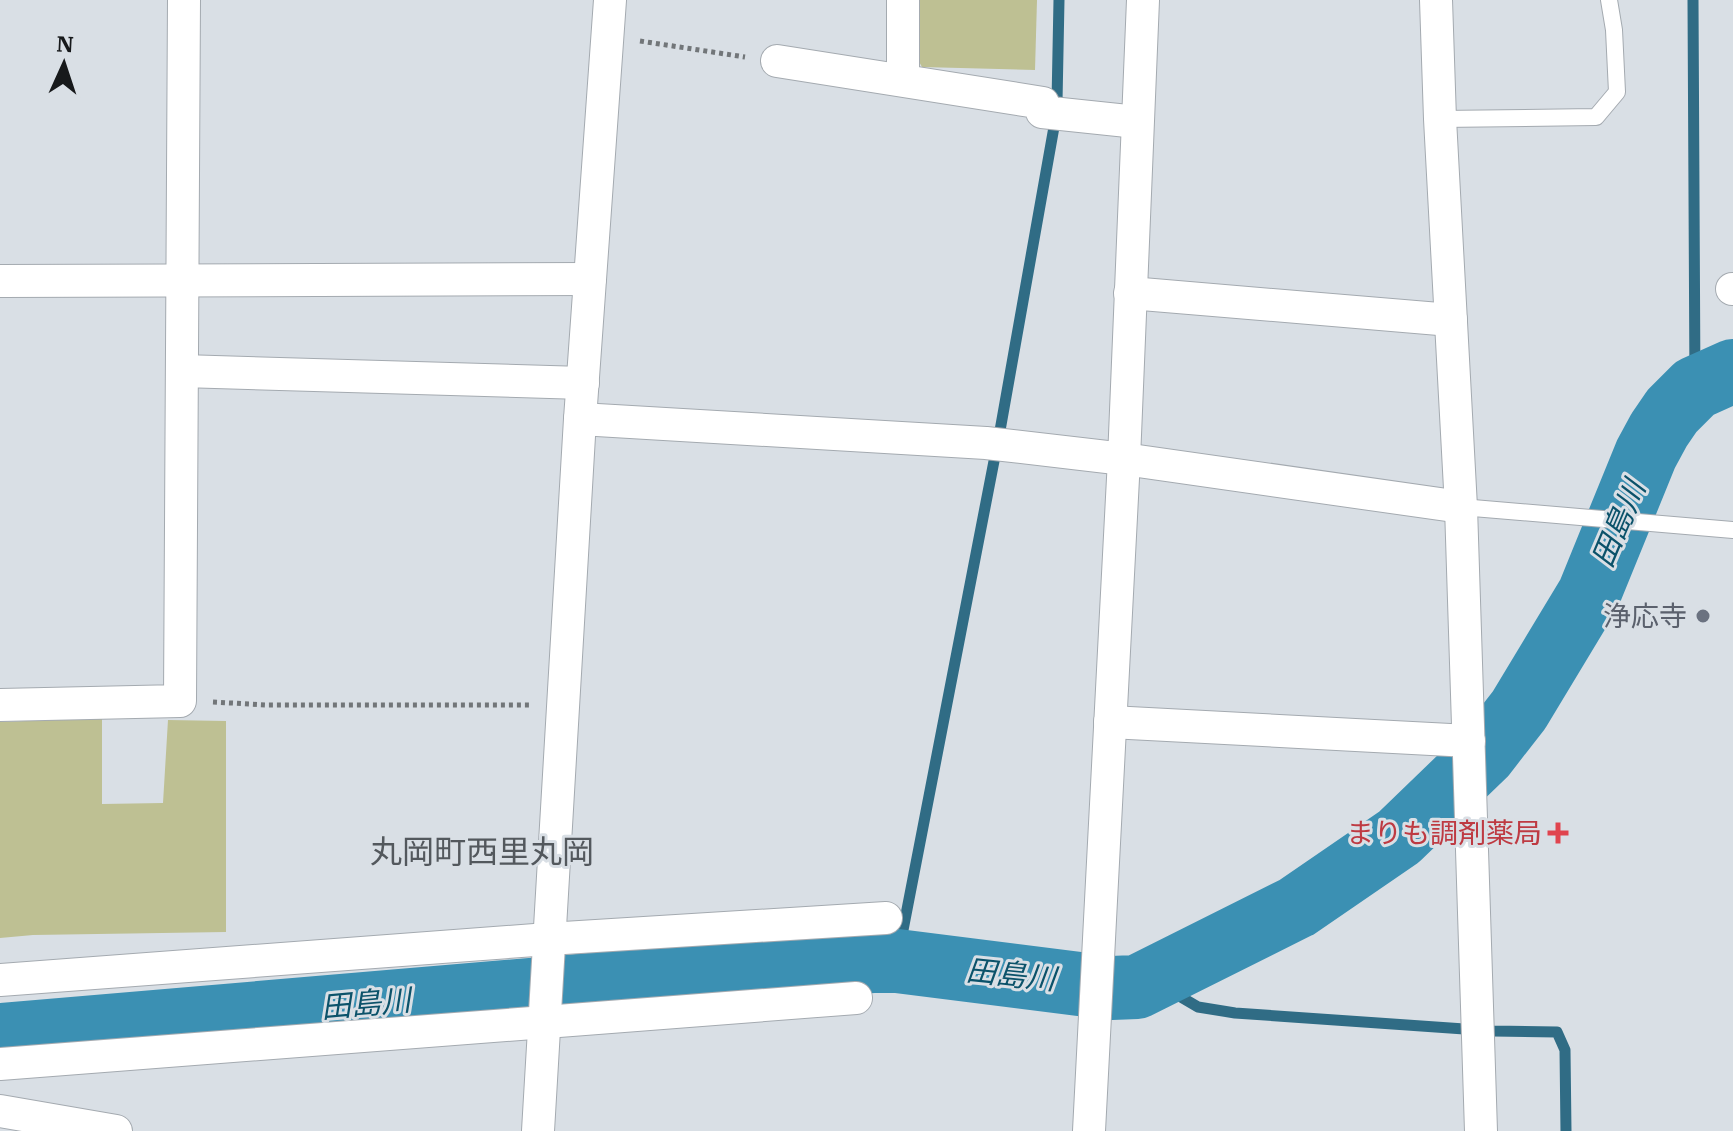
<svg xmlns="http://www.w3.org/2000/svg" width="1733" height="1131" viewBox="0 0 1733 1131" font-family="'IBM Plex Serif','Noto Sans JP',serif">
<rect width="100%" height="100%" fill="#d9dfe5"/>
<g fill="#bec093">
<path d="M 915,0 L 1037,0 L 1035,70 L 922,67 L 914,53 Z"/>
<path d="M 102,718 L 102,804 L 163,803 L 168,720 L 226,721 L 226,932 L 33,935 L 0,938 L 0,722 Z"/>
</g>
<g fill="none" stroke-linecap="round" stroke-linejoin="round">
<g stroke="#306c85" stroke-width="11">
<path d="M 1693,0 L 1695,388"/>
<path d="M 897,961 L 1001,425 L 1054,127 L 1057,102 L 1059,0"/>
<path d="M 1152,980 L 1198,1007 L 1235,1013 L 1493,1031 L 1557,1032 L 1565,1050 L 1566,1131"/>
</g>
<path stroke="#3b90b3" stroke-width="64" d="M 0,1035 L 872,961 L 897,961 L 1111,988 L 1137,987 L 1297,907 L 1399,837 L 1484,755 L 1519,710 L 1589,594 L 1646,454 L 1659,430 L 1672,411 L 1695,388 L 1733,371"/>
<g stroke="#a4aab0" stroke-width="18">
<g id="service">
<path d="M 1440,119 L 1596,117 L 1617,92 L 1614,30 L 1609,0"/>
<path d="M 1461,507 L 1733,530"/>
</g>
</g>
<g stroke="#a4aab0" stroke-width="34">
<g id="minor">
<path d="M 1436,0 L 1440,119 L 1461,507 L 1481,1131"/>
<path d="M 777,61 L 1043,103 L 1042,112 L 1137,122"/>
<path d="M 903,80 L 903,0"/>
<path d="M 0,281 L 590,279"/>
<path d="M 1732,289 L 1733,289"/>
<path d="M 1130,293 L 1451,320"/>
<path d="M 182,371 L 583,383"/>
<path d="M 580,419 L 986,443 L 1124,459 L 1461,507"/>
<path d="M 0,705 L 180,701 L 184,0"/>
<path d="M 1110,722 L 1469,741"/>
<path d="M 0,980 L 548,939 L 886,918"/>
<path d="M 0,1064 L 856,998"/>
<path d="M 0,1111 L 116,1131"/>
<path d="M 538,1131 L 580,419 L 610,0"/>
<path d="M 1089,1131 L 1124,459 L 1143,0"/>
</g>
</g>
<g stroke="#727679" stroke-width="5" stroke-dasharray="4 4" stroke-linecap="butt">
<path d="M 640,41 L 745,57"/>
<path d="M 213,702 L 267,705 L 531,705"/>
</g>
<use href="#service" stroke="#fff" stroke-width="16"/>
<use href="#minor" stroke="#fff" stroke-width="32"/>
</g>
<circle fill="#6b7280" stroke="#d9dfe5" stroke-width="3" cx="1703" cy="616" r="8"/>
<path fill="#e0444e" stroke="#d9dfe5" stroke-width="3" d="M1554 821h8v8h8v8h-8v8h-8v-8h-8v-8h8z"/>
<g text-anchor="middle" stroke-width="6" stroke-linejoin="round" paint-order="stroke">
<g font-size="28" fill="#5b616d" stroke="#d9dfe5" text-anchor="end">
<text x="1687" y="626">浄応寺</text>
</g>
<g font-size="28" fill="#be3a42" stroke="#d9dfe5" text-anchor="end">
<text x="1542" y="843">まりも調剤薬局</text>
</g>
<g font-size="30" font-style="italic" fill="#0b526a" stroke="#d9dfe5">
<text transform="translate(1619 524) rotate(-67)" y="10">田島川</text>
<text transform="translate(1011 975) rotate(6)" y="10">田島川</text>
<text transform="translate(366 1004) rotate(-5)" y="10">田島川</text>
</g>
<g font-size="32" fill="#53585d" stroke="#d9dfe5">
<text x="482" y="863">丸岡町西里丸岡</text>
</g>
</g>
<g transform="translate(64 64) rotate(3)" stroke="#d9dfe5" stroke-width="6" paint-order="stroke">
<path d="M0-6L14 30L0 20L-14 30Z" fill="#17191b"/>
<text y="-12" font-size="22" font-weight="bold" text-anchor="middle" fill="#17191b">N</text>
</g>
</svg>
